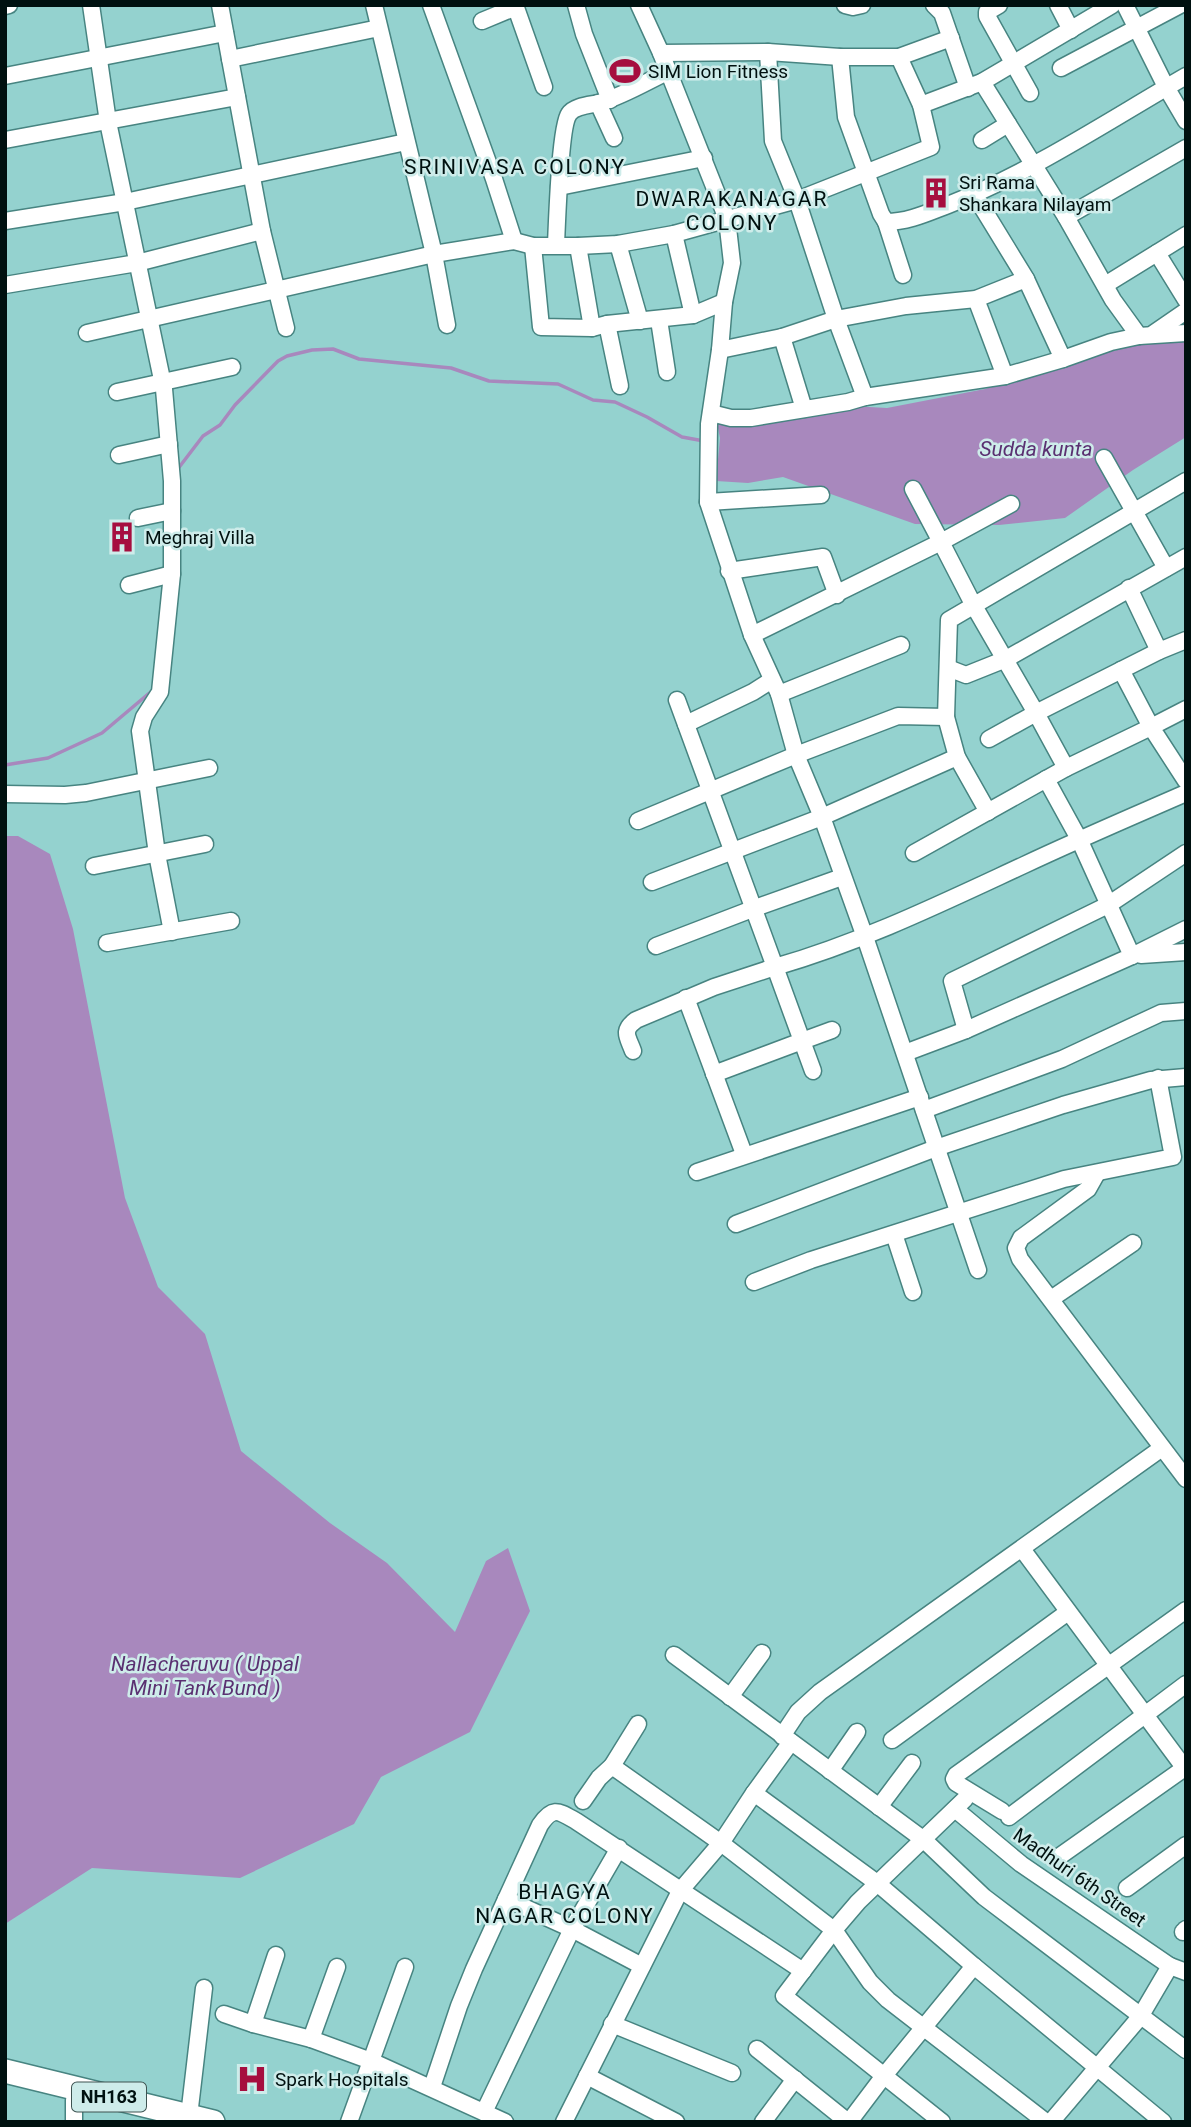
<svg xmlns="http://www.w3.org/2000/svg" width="1191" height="2127" viewBox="0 0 1191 2127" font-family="Roboto,sans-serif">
<rect width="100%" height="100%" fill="#94d2cf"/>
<g fill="#a888bd">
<path d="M 1167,338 L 1186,339 L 1186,437 L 1133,470 L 1065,518 L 999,525 L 915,524 L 783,477 L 748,483 L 716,481 L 720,438 L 717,423 L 772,419 L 851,406 L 887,408 L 985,389 L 1088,357 Z"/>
<path d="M 5,836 L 18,836 L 50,854 L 73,929 L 125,1198 L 158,1287 L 205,1334 L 241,1451 L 330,1523 L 387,1563 L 455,1632 L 486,1561 L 508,1548 L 530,1611 L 470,1732 L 381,1777 L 354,1824 L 240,1878 L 92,1868 L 5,1924 Z"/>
</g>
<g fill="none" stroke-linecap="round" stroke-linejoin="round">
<g stroke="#a888bd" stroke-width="3.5">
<path d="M 1121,349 L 1139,344"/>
<path d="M 177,470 L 203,436 L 220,425 L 235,405 L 278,361 L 287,356 L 312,350 L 333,349 L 359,359 L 451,368 L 489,381 L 558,384 L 593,400 L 615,402 L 647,417 L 682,437 L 704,441"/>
<path d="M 5,765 L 48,758 L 102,733 L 153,690"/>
</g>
<g stroke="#478481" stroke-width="19">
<g id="minor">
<path d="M 91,5 L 108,122 L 164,389 L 172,481 L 172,574 L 160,692 L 144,717 L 140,731 L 157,854 L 172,932"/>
<path d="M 220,5 L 262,231 L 286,328"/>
<path d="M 374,5 L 434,254 L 447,325"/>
<path d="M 431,5 L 494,179 L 514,241"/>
<path d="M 515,5 L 544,87"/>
<path d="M 576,5 L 584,34 L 610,100"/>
<path d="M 639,5 L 661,53 L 727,219 L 732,263 L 724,302 L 720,350 L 709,424 L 708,502 L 752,635 L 779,694 L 796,755 L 822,817 L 865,937 L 978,1270"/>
<path d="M 845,5 L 853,7 L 862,5"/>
<path d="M 934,5 L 942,13 L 968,88"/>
<path d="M 999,5 L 987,12 L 987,16 L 1030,93"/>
<path d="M 1058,5 L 1071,30"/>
<path d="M 1125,5 L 1166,87 L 1186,121"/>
<path d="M 5,6 L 9,5"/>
<path d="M 482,21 L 516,7"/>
<path d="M 768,52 L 773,141 L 797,200 L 836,319 L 865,397 L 1005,376 L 1063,359 L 1111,342 L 1139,336"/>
<path d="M 661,53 L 768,52 L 840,57 L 899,57 L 951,38"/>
<path d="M 840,57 L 846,117 L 881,214 L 886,222 C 908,222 927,213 948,205 C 1032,172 1108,121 1186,76"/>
<path d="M 230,59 L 379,28"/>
<path d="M 1061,68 L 1180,5"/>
<path d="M 5,76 L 225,33"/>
<path d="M 982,82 L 1066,217 L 1113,300 L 1139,336 L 1186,333"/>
<path d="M 598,103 L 614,138"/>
<path d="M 921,105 L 982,82 L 1112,5"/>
<path d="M 5,140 L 237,97"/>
<path d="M 982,140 L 1008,124"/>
<path d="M 559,187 L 704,158"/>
<path d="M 974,194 L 1026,279 L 1063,359"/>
<path d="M 1066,217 L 1186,148"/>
<path d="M 5,221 L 125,202 L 406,142"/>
<path d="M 886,222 L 903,275"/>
<path d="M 674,234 L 693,315"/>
<path d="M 556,244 C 557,224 560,126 569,114 C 574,106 590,105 599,103 C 623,96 646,82 669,71"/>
<path d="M 618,244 L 640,321"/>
<path d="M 533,246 L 541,327 L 592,328 L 607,324 L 693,315 L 724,302"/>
<path d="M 578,246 L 592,328"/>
<path d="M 1157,253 L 1186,300"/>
<path d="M 5,285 L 137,263 L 262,231"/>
<path d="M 1105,285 L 1186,235"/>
<path d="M 976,299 L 1005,376"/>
<path d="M 659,320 L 667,372"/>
<path d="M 607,324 L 620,386"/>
<path d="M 87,333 L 434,254 L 514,241 L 533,246 L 578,246 L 618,244 L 674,234 L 797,200 L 931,147 L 921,105 L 899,57"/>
<path d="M 1154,333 L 1186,311"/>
<path d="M 782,337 L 804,409"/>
<path d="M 720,350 L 782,337 L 836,319 L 906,306 L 976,299 L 1026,279"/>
<path d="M 117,392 L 232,367"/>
<path d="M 711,413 L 731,418 L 751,418 L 848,402 L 865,397"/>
<path d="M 119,455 L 169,444"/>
<path d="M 1104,458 L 1166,568"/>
<path d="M 913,489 L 941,542 L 1011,504"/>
<path d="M 708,502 L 821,495"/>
<path d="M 138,518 L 172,511"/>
<path d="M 729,571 L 823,557 L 837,595"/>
<path d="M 129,585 L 172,574"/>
<path d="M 1129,588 L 1159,651"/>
<path d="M 752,635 L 941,542 L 974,606 L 1036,713 L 1159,651 L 1186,640"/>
<path d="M 948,668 L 966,675 L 1006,659 L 1186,557"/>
<path d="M 779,694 L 901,645"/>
<path d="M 677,700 L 775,967 C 862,942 942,903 1024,865 C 1077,840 1131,817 1186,793"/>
<path d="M 1186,709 L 1151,727 L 1186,781"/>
<path d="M 686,724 L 753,692 L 772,680"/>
<path d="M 989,739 L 1036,713 L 1066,768"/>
<path d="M 5,794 L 65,795 L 86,793 L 209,768"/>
<path d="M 988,812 L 957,757 L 946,717 L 949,620 L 1186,481"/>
<path d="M 638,821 L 796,755 L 898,716 L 946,717"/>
<path d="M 914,853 L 1066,768 L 1151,727 L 1121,670"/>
<path d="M 94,866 L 205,844"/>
<path d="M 652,882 L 822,817 L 957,757"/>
<path d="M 107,943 L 231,921"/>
<path d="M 656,946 L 755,908 L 842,877"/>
<path d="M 1141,955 L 1186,952"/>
<path d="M 1132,956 L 1186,929"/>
<path d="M 686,998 L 744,1154"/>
<path d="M 966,1030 L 952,981 L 1108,905 L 1186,853"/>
<path d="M 633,1051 C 628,1037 621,1031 636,1020 L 714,987 L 775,967 L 802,1041 L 714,1074"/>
<path d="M 905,1053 L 966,1030 L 1132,956 L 1079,839 L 1046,779"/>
<path d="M 813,1071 L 802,1041 L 832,1030"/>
<path d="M 924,1110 L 1062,1059 L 1161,1013 L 1186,1011"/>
<path d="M 697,1172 L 920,1097"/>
<path d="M 1097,1173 L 1088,1189 L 1021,1238 L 1016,1248 L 1020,1259 L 1186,1479"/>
<path d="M 736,1224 L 936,1148 L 1063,1105 L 1151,1080 L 1186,1077"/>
<path d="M 894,1234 L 913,1292"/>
<path d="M 754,1282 L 811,1260 L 1064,1179 L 1173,1157 L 1158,1078"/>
<path d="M 1051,1299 L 1133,1243"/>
<path d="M 1022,1549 L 1186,1770"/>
<path d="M 674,1655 L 924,1840 L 984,1897 L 1186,2050"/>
<path d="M 730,1697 L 762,1653"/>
<path d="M 782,1736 L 798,1712 L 820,1692 L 1162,1448"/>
<path d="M 892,1740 L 1068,1612"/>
<path d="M 612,1766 L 638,1724"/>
<path d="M 830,1771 L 857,1732"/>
<path d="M 754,1793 L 791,1742"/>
<path d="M 583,1801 L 599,1778 L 612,1766 L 721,1843 L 834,1930 L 870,1982 L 888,2000 L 1046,2122"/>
<path d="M 879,1807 L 912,1763"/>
<path d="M 955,1809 L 1021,1864 L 1170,1966 L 1186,1972"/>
<path d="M 1002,1811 L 956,1783 L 954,1779 L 956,1775 L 1186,1610"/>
<path d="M 1009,1817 L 1186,1684"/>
<path d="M 1060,1856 L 1186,1767"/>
<path d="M 1127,1888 L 1186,1845"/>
<path d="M 506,1899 L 572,1929 L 642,1966"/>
<path d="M 1183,1932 L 1186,1929"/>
<path d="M 974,1966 L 1163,2122"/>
<path d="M 224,2014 L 253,2024 L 311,2039 L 371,2061 L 505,2122"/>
<path d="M 253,2024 L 276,1955"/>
<path d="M 612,2024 L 732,2073"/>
<path d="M 311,2039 L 337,1967"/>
<path d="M 757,2049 L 848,2122"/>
<path d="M 587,2076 L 676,2122"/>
<path d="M 432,2087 L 459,2006 L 474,1969 L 540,1825 C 553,1806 558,1811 576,1821 L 803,1971"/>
<path d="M 74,2100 L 74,2122"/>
<path d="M 484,2112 L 572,1929 L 619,1848"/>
<path d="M 189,2116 L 204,1988"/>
<path d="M 349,2122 L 405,1967"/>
<path d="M 564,2122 L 680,1891 L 721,1843 L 754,1793 L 877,1883 L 974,1966 L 883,2077 L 849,2122"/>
<path d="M 763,2122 L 795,2079"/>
<path d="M 942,2122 L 784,1996 L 834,1930 L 858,1902 L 965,1799"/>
<path d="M 1051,2122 L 1140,2017 L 1170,1966"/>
</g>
</g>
<g stroke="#478481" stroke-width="26">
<path id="highway" d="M 5,2071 L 213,2122"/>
</g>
<use href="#minor" stroke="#fff" stroke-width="16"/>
<use href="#highway" stroke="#fff" stroke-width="23"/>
</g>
<defs>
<g id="stadium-bare" transform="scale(2.415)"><path d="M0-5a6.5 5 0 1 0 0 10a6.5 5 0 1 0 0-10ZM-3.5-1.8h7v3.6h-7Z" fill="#a60e3f" stroke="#ceecea" stroke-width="2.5" paint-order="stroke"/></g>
<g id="building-bare" transform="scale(2.415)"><path d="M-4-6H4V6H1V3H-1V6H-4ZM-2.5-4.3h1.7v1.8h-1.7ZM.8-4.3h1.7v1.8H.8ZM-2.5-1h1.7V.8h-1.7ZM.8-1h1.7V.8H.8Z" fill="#a60e3f" stroke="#ceecea" stroke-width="2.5" paint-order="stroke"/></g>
<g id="hospital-bare" transform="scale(2.415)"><path d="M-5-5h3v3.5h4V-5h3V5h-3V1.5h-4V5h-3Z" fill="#a60e3f" stroke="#ceecea" stroke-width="2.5" paint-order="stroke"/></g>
</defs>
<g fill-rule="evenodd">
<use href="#stadium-bare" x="625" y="71"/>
<use href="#building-bare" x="936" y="193"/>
<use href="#building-bare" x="122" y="537"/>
<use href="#hospital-bare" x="252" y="2079"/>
</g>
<g text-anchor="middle" stroke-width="5" stroke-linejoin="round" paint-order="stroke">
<rect fill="#ceecea" stroke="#3e5351" stroke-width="2" x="72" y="2082.5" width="74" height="29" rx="5"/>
<g font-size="18" font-weight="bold" fill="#001110">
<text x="109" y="2103">NH163</text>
</g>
<g font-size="19" fill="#001110" stroke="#ceecea" text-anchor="start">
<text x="648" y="78">SIM Lion Fitness</text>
<text x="959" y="189">Sri Rama<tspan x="959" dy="22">Shankara Nilayam</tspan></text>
<text x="145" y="544">Meghraj Villa</text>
<text x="275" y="2086">Spark Hospitals</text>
</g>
<g font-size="19" fill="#001110" stroke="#ceecea">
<text transform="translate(1080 1877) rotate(35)" y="7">Madhuri 6th Street</text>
</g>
<g font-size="21" letter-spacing="2" fill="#001110" stroke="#ceecea">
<text x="515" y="174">SRINIVASA COLONY</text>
<text x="732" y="206">DWARAKANAGAR<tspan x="732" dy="24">COLONY</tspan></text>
<text x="565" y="1899">BHAGYA<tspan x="565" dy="24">NAGAR COLONY</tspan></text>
</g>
<g font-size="21" font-style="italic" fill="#5a3071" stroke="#ceecea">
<text x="1036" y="456">Sudda kunta</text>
<text x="205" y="1671">Nallacheruvu ( Uppal<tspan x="205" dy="24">Mini Tank Bund )</tspan></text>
</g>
</g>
<rect width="1191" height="2127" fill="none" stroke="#001110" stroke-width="14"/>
</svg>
